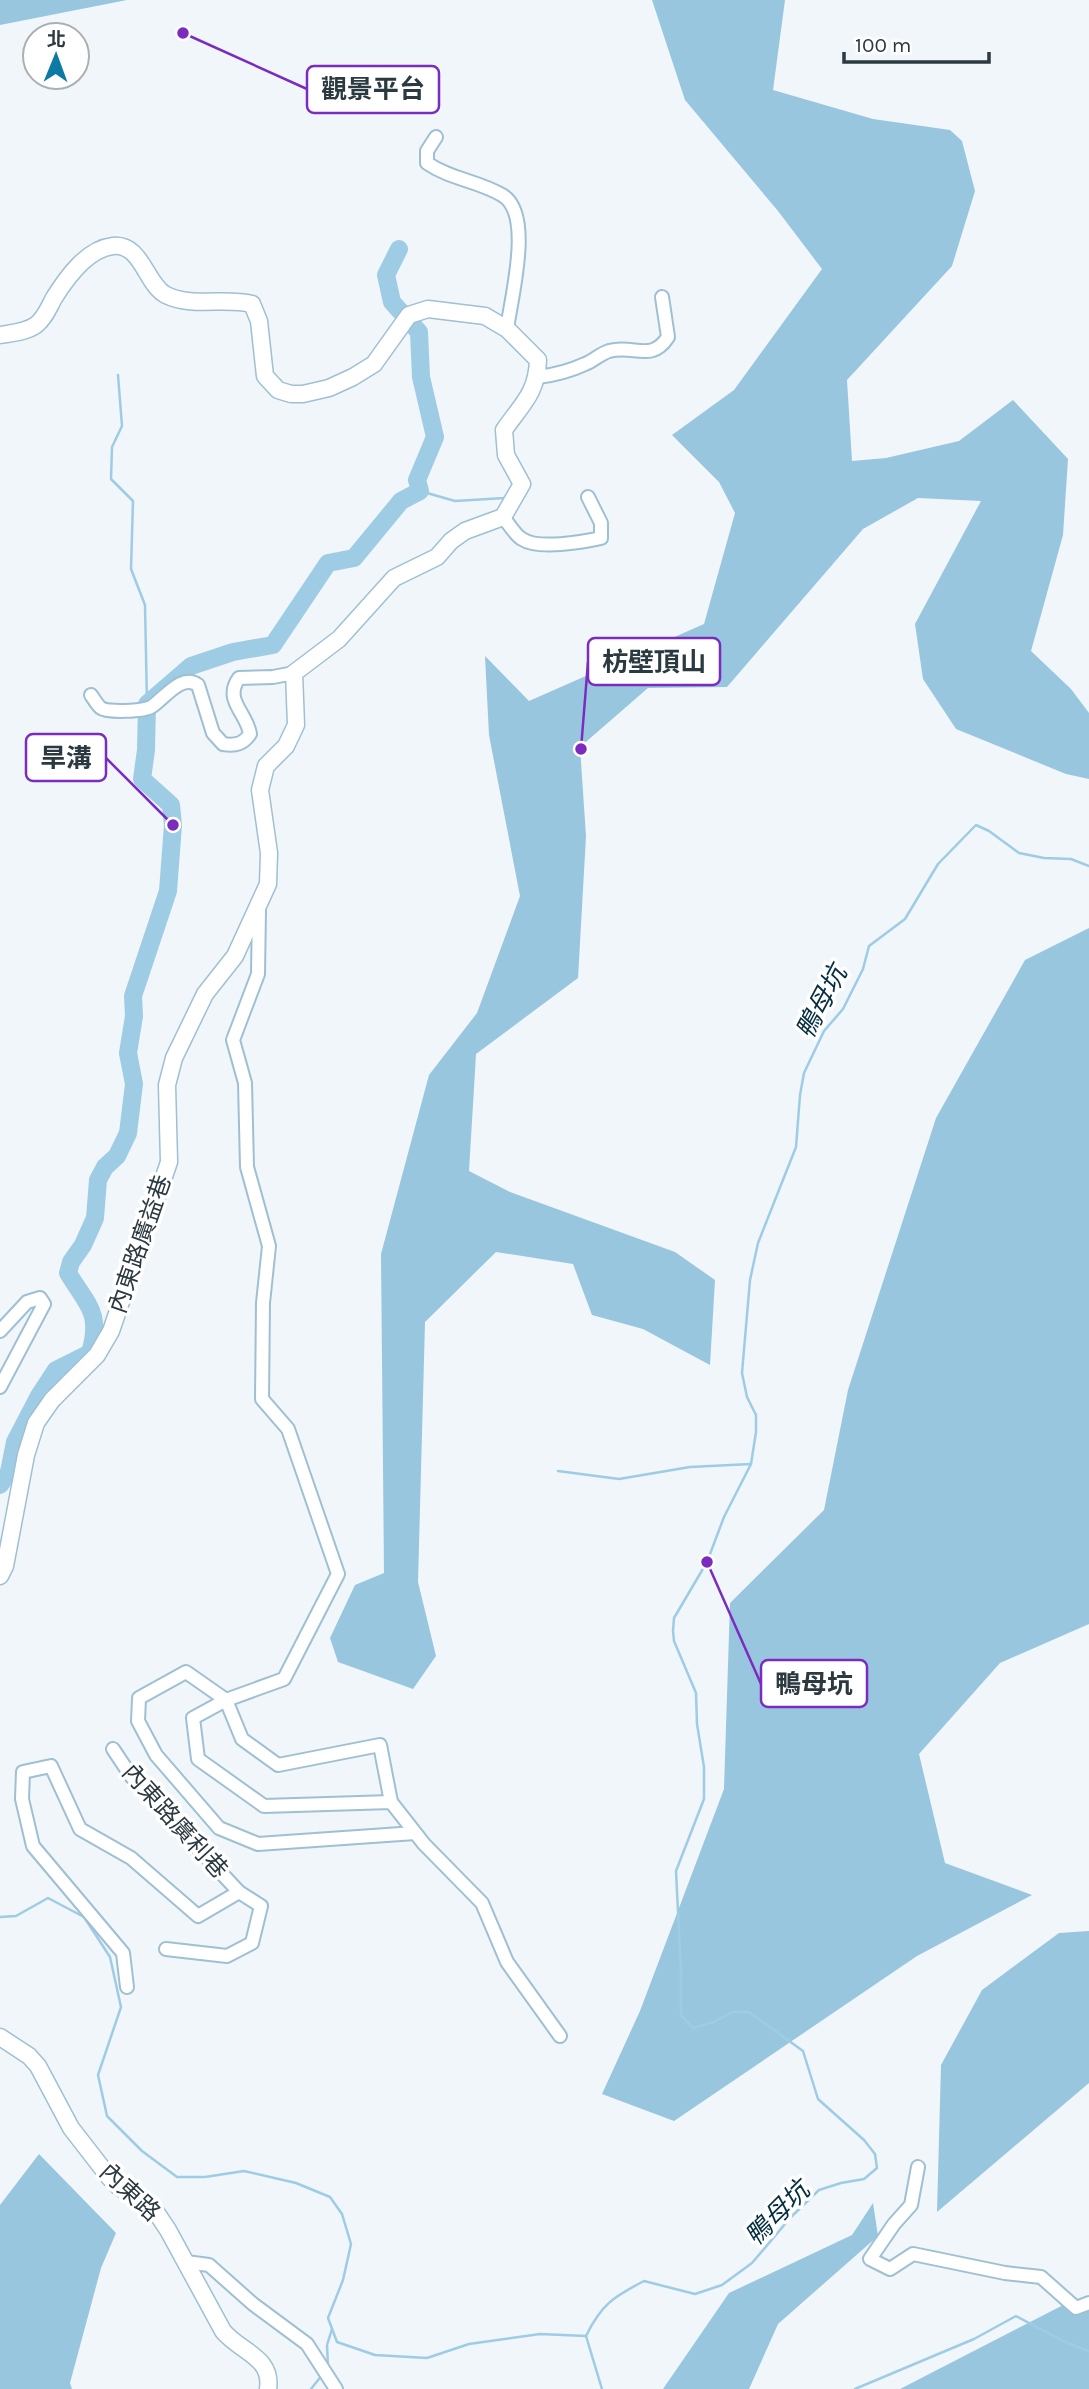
<svg xmlns="http://www.w3.org/2000/svg" width="1089" height="2389" viewBox="0 0 1089 2389" font-family="Karla,'Noto Sans TC',sans-serif">
<rect width="100%" height="100%" fill="#f0f6fa"/>
<g fill="#98c6df">
<path d="M 0,0 L 127,0 L 0,25 Z"/>
<path d="M 652,0 L 785,0 L 773,90 L 873,119 L 950,130 L 962,141 L 975,191 L 952,266 L 847,380 L 852,461 L 886,458 L 959,441 L 1013,400 L 1068,459 L 1063,535 L 1031,651 L 1071,689 L 1089,713 L 1089,779 L 1066,774 L 956,729 L 923,679 L 915,624 L 981,501 L 918,498 L 863,529 L 727,687 L 648,688 L 580,747 L 586,836 L 578,978 L 476,1054 L 469,1171 L 510,1192 L 675,1252 L 715,1280 L 710,1365 L 643,1329 L 592,1315 L 573,1264 L 496,1252 L 425,1322 L 418,1582 L 436,1656 L 413,1689 L 338,1662 L 330,1638 L 355,1585 L 384,1573 L 381,1254 L 429,1075 L 477,1013 L 520,896 L 489,735 L 485,656 L 529,701 L 704,624 L 735,513 L 719,482 L 672,435 L 734,390 L 822,269 L 778,211 L 685,100 Z"/>
<path d="M 1089,928 L 1089,1624 L 1000,1663 L 919,1754 L 945,1863 L 1032,1895 L 917,1956 L 674,2121 L 602,2094 L 640,2011 L 724,1789 L 730,1603 L 824,1510 L 848,1390 L 936,1118 L 1025,960 Z"/>
<path d="M 1089,1931 L 1089,2083 L 937,2212 L 941,2065 L 982,1990 L 1059,1933 Z"/>
<path d="M 39,2154 L 116,2233 L 101,2268 L 70,2383 L 72,2389 L 0,2389 L 0,2205 Z"/>
<path d="M 873,2203 L 878,2236 L 778,2324 L 749,2389 L 663,2389 L 729,2293 L 852,2235 Z"/>
<path d="M 1073,2300 L 1089,2306 L 1089,2389 L 900,2389 Z"/>
</g>
<g fill="none" stroke-linecap="round" stroke-linejoin="round">
<g stroke="#9ecce5" stroke-width="2.5">
<path d="M 118,375 L 122,426 L 112,447 L 111,479 L 133,501 L 131,569 L 145,605 L 147,704"/>
<path d="M 420,491 L 455,501 L 505,498"/>
<path d="M 558,1471 L 619,1479 L 690,1467 L 751,1464"/>
<path d="M 0,1917 L 16,1916 L 48,1898 L 84,1917 L 110,1957 L 121,2007 L 98,2075 L 107,2116 L 142,2151 L 177,2177 L 205,2177 L 244,2171 L 296,2183 L 330,2197 L 342,2214 L 351,2244 L 343,2280 L 328,2318 L 337,2342 L 375,2355 L 427,2358 L 469,2344 L 540,2334 L 586,2336 L 602,2389"/>
<path d="M 586,2336 C 601,2305 613,2297 644,2281 L 695,2294 L 722,2285 L 752,2263 L 791,2217 L 819,2190 L 841,2183 L 864,2179 L 877,2168 L 875,2154 L 864,2140 L 818,2099 L 803,2051 L 749,2012 L 732,2012 L 714,2022 L 693,2028 L 681,2015 L 681,1972 L 676,1871 L 704,1799 L 704,1767 L 697,1724 L 696,1693 L 674,1641 L 673,1631 L 674,1618 L 707,1562 L 724,1517 L 751,1464 L 756,1432 L 756,1415 L 747,1397 L 742,1373 L 750,1280 L 758,1243 L 796,1147 L 800,1095 L 804,1073 L 824,1031 L 843,1009 L 863,969 L 869,946 L 905,919 L 938,864 L 976,825 L 989,831 L 1019,853 L 1044,858 L 1071,859 L 1089,866"/>
<path d="M 328,2367 L 327,2345 L 332,2329"/>
<path d="M 311,2389 L 322,2375"/>
<path d="M 855,2389 L 974,2339 L 1016,2316 L 1065,2342 L 1089,2351"/>
</g>
<path stroke="#9ecce5" stroke-width="18" d="M 0,1485 L 9,1472 L 15,1442 L 39,1396 L 56,1370 L 90,1353 C 102,1312 87,1305 68,1273 L 71,1262 L 83,1245 L 95,1218 L 98,1180 L 105,1167 L 117,1156 L 128,1133 L 134,1084 L 128,1053 L 134,1016 L 133,996 L 168,891 L 173,825 L 171,805 L 142,779 L 146,750 L 147,704 L 191,666 L 233,652 L 273,645 L 328,563 L 354,558 L 401,501 L 420,491 L 417,480 L 435,437 L 421,377 L 419,332 L 392,302 L 386,275 L 399,249"/>
<g stroke="#9fc0d2" stroke-width="16">
<g id="street">
<path d="M 436,137 L 427,151 L 427,163 C 450,179 478,181 502,195 C 534,213 511,298 507,329"/>
<path d="M 538,377 C 554,375 570,371 585,364 C 593,361 600,354 609,351 C 634,344 651,363 668,337 L 662,297"/>
<path d="M 503,517 C 509,524 515,535 522,539 C 538,550 583,542 601,538 L 601,523 L 588,497"/>
<path d="M 91,695 C 94,699 97,705 101,708 C 107,713 144,711 151,707 C 164,699 181,673 198,685 L 213,733 L 223,744 C 236,746 243,744 250,734 C 247,713 223,700 239,678 L 273,677 L 294,673"/>
<path d="M 259,909 L 258,974 L 233,1040 L 245,1083 L 247,1167 L 269,1246 L 263,1303 L 262,1399 L 288,1429 L 338,1574 L 284,1679 L 226,1700 L 193,1718 L 198,1759 L 264,1806 L 391,1802 L 424,1844 L 482,1903 L 507,1962 L 560,2036"/>
<path d="M 0,1331 L 27,1302 L 40,1298 L 44,1304 L 0,1387"/>
<path d="M 113,1749 L 131,1776 L 239,1892 L 198,1916 L 131,1858 L 80,1829 L 51,1766 L 23,1772 L 22,1799 L 33,1846 L 123,1953 L 127,1987"/>
<path d="M 391,1802 L 380,1745 L 278,1765 L 242,1739 L 226,1700 L 186,1672 L 139,1698 L 138,1721 L 156,1755 L 219,1828 L 258,1844 L 415,1833"/>
<path d="M 166,1949 L 227,1956 L 252,1943 L 261,1906 L 239,1892"/>
<path d="M 918,2167 L 911,2205 L 894,2224 L 870,2259 L 890,2269 L 913,2254 L 1005,2273 L 1041,2277 L 1076,2308 L 1089,2303"/>
<path d="M 186,2262 L 209,2265 L 253,2304 L 307,2344 L 336,2389"/>
</g>
</g>
<g stroke="#9fc0d2" stroke-width="19">
<g id="secondary">
<path d="M 0,335 C 12,333 26,332 36,325 C 45,318 49,307 54,298 C 67,277 87,249 113,246 C 142,243 146,285 166,295 C 193,308 224,297 252,304 L 259,321 L 265,376 L 278,390 L 291,394 L 303,394 L 329,388 L 353,377 L 374,364 L 409,315 L 428,309 L 485,316 L 507,329 L 538,360 C 537,393 522,404 504,430 L 506,455 L 522,484 L 503,517 L 465,531 L 451,541 L 437,557 L 394,578 L 339,639 L 294,673 L 296,725 L 286,746 L 266,766 L 260,790 L 269,853 L 268,884 L 235,956 L 205,994 L 174,1058 L 167,1085 L 169,1162 L 111,1331 L 97,1355 L 52,1400 L 36,1423 L 26,1455 L 5,1566 L 0,1576"/>
<path d="M 0,2037 L 29,2056 L 38,2066 L 71,2128 L 109,2177 L 119,2187 L 140,2198 L 156,2212 L 168,2230 L 223,2331 C 240,2352 273,2357 268,2389"/>
</g>
</g>
<use href="#street" stroke="#fff" stroke-width="12"/>
<use href="#secondary" stroke="#fff" stroke-width="16"/>
</g>
<g text-anchor="middle" stroke-width="7" stroke-linejoin="round" paint-order="stroke">
<g font-size="24" fill="#2b3940" stroke="#fff">
<text transform="translate(140 1244) rotate(-71)" y="8">內東路廣益巷</text>
<text transform="translate(175 1821) rotate(48)" y="8">內東路廣利巷</text>
<text transform="translate(130 2192) rotate(43)" y="8">內東路</text>
</g>
<g font-size="26" font-style="italic" fill="#052f40" stroke="#fff">
<text transform="translate(821 1002) rotate(-62)" y="9">鴨母坑</text>
<text transform="translate(777 2213) rotate(-45)" y="9">鴨母坑</text>
</g>
</g>
<path fill="none" stroke="#7b2cbf" stroke-width="2.5" d="M183 33L307 89M581 749L588 662M173 825L106 758M707 1562L761 1684"/>
<g fill="#7b2cbf" stroke="#fff" stroke-width="2.5">
<circle cx="183" cy="33" r="7"/>
<circle cx="581" cy="749" r="7"/>
<circle cx="173" cy="825" r="7"/>
<circle cx="707" cy="1562" r="7"/>
</g>
<g fill="#fff" stroke="#7b2cbf" stroke-width="2.5">
<rect x="307" y="66" width="132" height="47" rx="7"/>
<rect x="588" y="638" width="132" height="47" rx="7"/>
<rect x="26" y="734" width="80" height="47" rx="7"/>
<rect x="761" y="1660" width="106" height="47" rx="7"/>
</g>
<g font-size="26" text-anchor="middle" font-weight="bold" fill="#2b3940">
<text x="373" y="98">觀景平台</text>
<text x="654" y="671">枋壁頂山</text>
<text x="66" y="767">旱溝</text>
<text x="814" y="1693">鴨母坑</text>
</g>
<g transform="translate(56 56) rotate(1)"><circle r="33" fill="#ffffff" stroke="#aab0b3" stroke-width="2"/>
<path d="M0-5L12 26L0 18L-12 26Z" fill="#0b7ba4"/>
<text y="-10" font-size="19" font-weight="bold" text-anchor="middle" fill="#2b3940">北</text>
</g>
<path d="M844 52v10h145v-10" fill="none" stroke="#2b3940" stroke-width="3.5"/>
<text x="855" y="52" font-size="21" fill="#2b3940" stroke="#ffffff" stroke-width="5" paint-order="stroke">100 m</text>
</svg>
